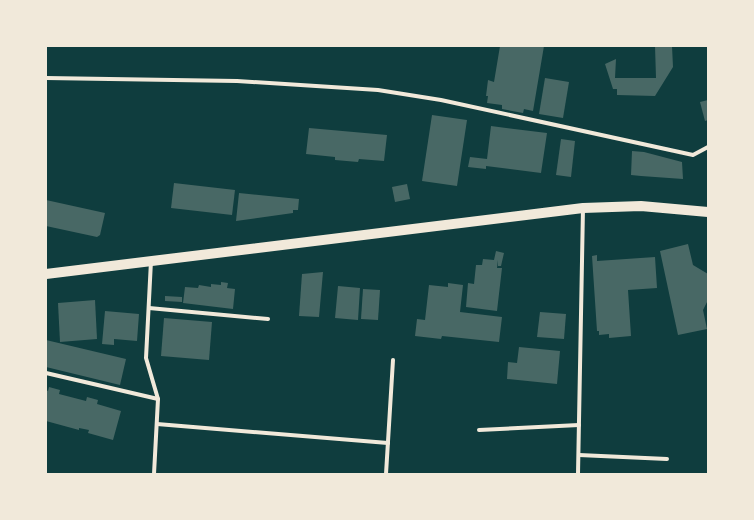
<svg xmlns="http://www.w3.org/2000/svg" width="754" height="520" viewBox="0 0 754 520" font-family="Helvetica,sans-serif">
<rect width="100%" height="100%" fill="#0f3d3e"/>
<g fill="#486865">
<path d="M 500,46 L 544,46 L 533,111 L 524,109 L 523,113 L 502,109 L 502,105 L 487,103 L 488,96 L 486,96 L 488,80 L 494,82 Z"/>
<path d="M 655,46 L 672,46 L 673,67 L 655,96 L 617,95 L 617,89 L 613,89 L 605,64 L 616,59 L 615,78 L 656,78 Z"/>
<path d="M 545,78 L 569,82 L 563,118 L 539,114 Z"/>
<path d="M 708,100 L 708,120 L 705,121 L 700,102 Z"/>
<path d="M 432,115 L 467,120 L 457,186 L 422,181 Z"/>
<path d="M 491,126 L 547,133 L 541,173 L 486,166 L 486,169 L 468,167 L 470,157 L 487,159 Z"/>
<path d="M 309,128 L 387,135 L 384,161 L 359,159 L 358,162 L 335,160 L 335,157 L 306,154 Z"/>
<path d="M 561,139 L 575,141 L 571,177 L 556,175 Z"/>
<path d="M 632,151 L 644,152 L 682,162 L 683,179 L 641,176 L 642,160 L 641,176 L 631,175 Z"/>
<path d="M 174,183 L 235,190 L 232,215 L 171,208 Z"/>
<path d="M 407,184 L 410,199 L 395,202 L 392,187 Z"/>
<path d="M 239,193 L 299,199 L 298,210 L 293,210 L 293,213 L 236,221 Z"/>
<path d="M 46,200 L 105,213 L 100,235 L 97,237 L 46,226 Z"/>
<path d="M 688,244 L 693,265 L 708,274 L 708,300 L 703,310 L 707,329 L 678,335 L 660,251 Z"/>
<path d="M 496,251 L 504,253 L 501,266 L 498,266 L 498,260 L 497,268 L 502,268 L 497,311 L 466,307 L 468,283 L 474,284 L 476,265 L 482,265 L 483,259 L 494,260 Z"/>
<path d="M 597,255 L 597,261 L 655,257 L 657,288 L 628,290 L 631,336 L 609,338 L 609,334 L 599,335 L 599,331 L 597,331 L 592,256 Z"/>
<path d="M 323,272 L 319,317 L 299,316 L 302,274 Z"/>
<path d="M 221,282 L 228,283 L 227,288 L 235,289 L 233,309 L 183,303 L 185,287 L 198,288 L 199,285 L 211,287 L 211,284 L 221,285 Z"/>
<path d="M 448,283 L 463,285 L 460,312 L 502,317 L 499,342 L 442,336 L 441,339 L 415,336 L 417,319 L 425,320 L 429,285 L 448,287 Z"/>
<path d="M 338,286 L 360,288 L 358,320 L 335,318 Z"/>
<path d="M 363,289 L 380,290 L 378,320 L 361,319 Z"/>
<path d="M 165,296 L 182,297 L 182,302 L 165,301 Z"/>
<path d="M 95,300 L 97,339 L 60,342 L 58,303 Z"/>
<path d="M 105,311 L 139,314 L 137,341 L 114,339 L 114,345 L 102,344 Z"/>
<path d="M 540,312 L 566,314 L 564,339 L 537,337 Z"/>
<path d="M 164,318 L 212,322 L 209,360 L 161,356 Z"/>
<path d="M 46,340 L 126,359 L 120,385 L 46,367 Z"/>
<path d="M 519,347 L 560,351 L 557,384 L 507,379 L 508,362 L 517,363 Z"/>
<path d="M 49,387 L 60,390 L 59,394 L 86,401 L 87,397 L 98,400 L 97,404 L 121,411 L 113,440 L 88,433 L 89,430 L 79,428 L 79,430 L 46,421 L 46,390 L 48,391 Z"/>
</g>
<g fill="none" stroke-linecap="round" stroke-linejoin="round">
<g stroke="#f1e9da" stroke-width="4">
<path d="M 46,78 L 237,81 L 378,90 L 441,100 L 693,155 L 708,147"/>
<path d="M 151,261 L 146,358 L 158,399 L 154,474"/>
<path d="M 149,308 L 268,319"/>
<path d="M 46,373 L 158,399"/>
<path d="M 157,424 L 388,443"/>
<path d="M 479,430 L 579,425"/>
<path d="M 579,455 L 667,459"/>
<path d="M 386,474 L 393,360"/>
<path d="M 578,474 L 583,208"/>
</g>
<path stroke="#f1e9da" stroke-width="10" d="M 46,274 L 583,208 L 641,206 L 708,212"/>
</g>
<rect width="754" height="520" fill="none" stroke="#f1e9da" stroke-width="94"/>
</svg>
